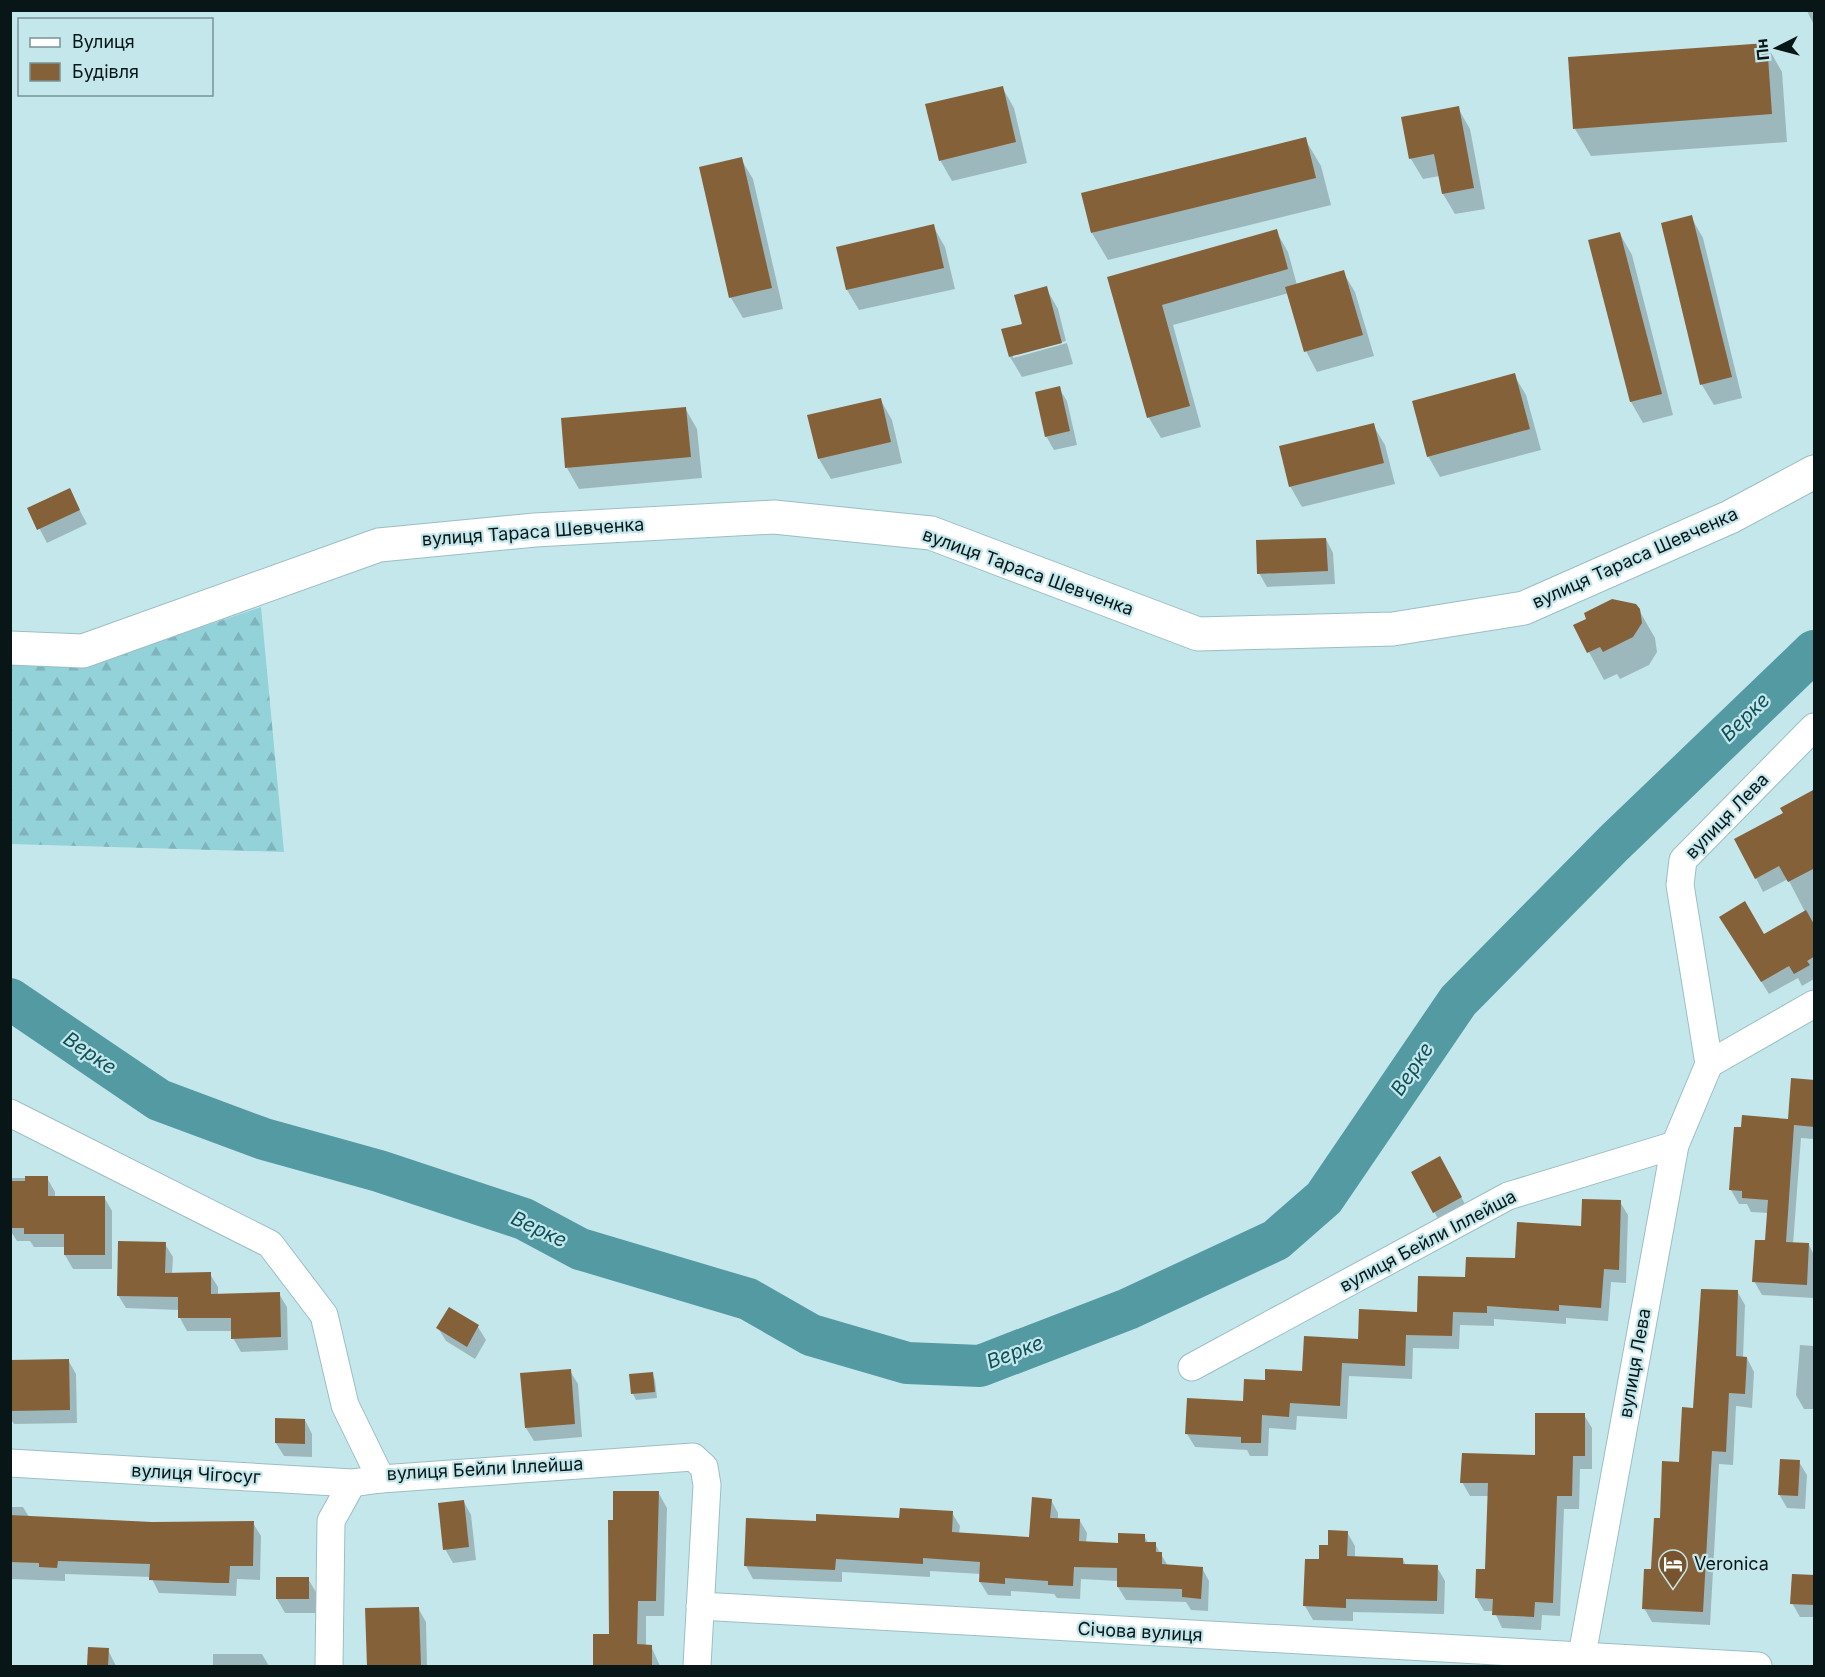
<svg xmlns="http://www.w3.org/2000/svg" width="1825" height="1677" viewBox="0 0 1825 1677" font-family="Inter,sans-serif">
<defs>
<pattern id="forest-firs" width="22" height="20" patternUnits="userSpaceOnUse" patternTransform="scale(1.5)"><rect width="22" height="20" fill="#94d2da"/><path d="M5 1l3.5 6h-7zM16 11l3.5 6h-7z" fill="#7eb4ba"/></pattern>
</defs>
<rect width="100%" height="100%" fill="#c4e7ec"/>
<path fill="url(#forest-firs)" d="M 261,607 L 284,852 L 11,844 L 11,663 L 89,665 Z"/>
<g fill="#0003">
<path d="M 1807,10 L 1814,10 L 1814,25 L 1808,13 Z"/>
<path d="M 1766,44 L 1782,72 L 1787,142 L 1591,156 L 1575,129 Z"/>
<path d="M 1002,87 L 1014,108 L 1027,163 L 952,181 L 940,160 Z"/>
<path d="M 1458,108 L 1470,129 L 1485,209 L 1455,214 L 1443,194 L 1440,176 L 1423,179 L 1411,159 L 1403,118 Z"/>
<path d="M 1305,139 L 1321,166 L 1331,205 L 1108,260 L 1092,233 Z"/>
<path d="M 741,159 L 753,179 L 783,309 L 743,318 L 731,298 L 701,168 Z"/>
<path d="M 1691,217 L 1703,238 L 1742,398 L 1714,405 L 1702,385 Z"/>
<path d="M 933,226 L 945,247 L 955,289 L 859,310 L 847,290 Z"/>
<path d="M 1276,231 L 1288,252 L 1297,285 L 1343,272 L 1355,292 L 1374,356 L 1317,372 L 1306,351 L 1289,293 L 1173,325 L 1201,427 L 1161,438 L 1149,418 L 1109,278 Z"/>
<path d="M 1620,234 L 1632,255 L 1673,415 L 1643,423 L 1631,402 L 1590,241 Z"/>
<path d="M 1046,288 L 1058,309 L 1066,341 L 1013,355 L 1013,358 L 1067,343 L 1073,364 L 1022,377 L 1010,357 L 1003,331 L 1023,325 Z"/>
<path d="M 1514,375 L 1526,395 L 1541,450 L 1440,477 L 1428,456 Z"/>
<path d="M 1059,388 L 1067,401 L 1077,445 L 1054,450 L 1046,436 Z"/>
<path d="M 880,399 L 892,420 L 902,463 L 831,479 L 819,459 Z"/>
<path d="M 685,408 L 697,429 L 702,478 L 579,489 L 567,468 Z"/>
<path d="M 1373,425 L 1385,445 L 1395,484 L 1302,507 L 1290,486 Z"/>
<path d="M 69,490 L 87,524 L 47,543 L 29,509 Z"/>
<path d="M 1326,539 L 1333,553 L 1335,584 L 1267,587 L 1259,573 Z"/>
<path d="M 1639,610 L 1655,638 L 1657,652 L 1649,665 L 1620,679 L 1617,674 L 1604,680 L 1575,626 Z"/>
<path d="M 1814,804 L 1814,979 L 1802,986 L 1798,978 L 1769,994 L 1729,930 L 1764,936 L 1805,912 L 1788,879 L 1763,892 L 1756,878 Z"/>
<path d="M 1814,1081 L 1814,1139 L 1801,1138 L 1793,1244 L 1809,1245 L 1814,1255 L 1814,1298 L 1762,1295 L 1754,1281 L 1767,1242 L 1769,1213 L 1751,1212 L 1747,1204 L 1739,1204 L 1731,1190 L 1789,1121 Z"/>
<path d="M 1447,1172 L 1469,1211 L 1442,1226 L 1413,1173 Z"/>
<path d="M 10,1178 L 47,1178 L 55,1192 L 55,1197 L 104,1197 L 112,1211 L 112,1269 L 73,1269 L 65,1255 L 65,1247 L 34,1247 L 30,1241 L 17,1241 L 10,1230 Z"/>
<path d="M 1620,1202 L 1628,1215 L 1626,1283 L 1611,1282 L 1608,1321 L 1566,1318 L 1566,1324 L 1494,1319 L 1494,1326 L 1460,1325 L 1459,1349 L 1413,1348 L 1412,1379 L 1349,1376 L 1347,1419 L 1297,1416 L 1296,1430 L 1269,1428 L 1268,1456 L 1250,1456 L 1247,1450 L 1195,1447 L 1187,1434 L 1244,1402 L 1266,1381 L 1303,1372 L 1360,1341 L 1419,1313 L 1467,1279 L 1516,1259 L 1583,1228 Z"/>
<path d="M 165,1244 L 173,1257 L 172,1274 L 210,1274 L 218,1287 L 218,1296 L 279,1294 L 287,1307 L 288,1350 L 241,1352 L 233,1338 L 233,1331 L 187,1331 L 180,1318 L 179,1310 L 126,1308 L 118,1295 Z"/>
<path d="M 1737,1291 L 1745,1305 L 1743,1358 L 1747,1358 L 1754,1372 L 1752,1408 L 1736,1406 L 1733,1465 L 1719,1464 L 1710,1625 L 1652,1622 L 1644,1608 L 1662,1519 L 1695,1409 Z"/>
<path d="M 449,1309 L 478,1327 L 486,1340 L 475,1359 L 446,1341 L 438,1328 Z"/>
<path d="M 1800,1345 L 1814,1346 L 1814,1409 L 1804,1409 L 1796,1395 Z"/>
<path d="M 68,1360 L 76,1374 L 77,1423 L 14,1424 L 10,1418 L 10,1361 Z"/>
<path d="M 570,1371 L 578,1384 L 582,1437 L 534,1441 L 526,1428 Z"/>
<path d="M 652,1373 L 655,1380 L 657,1398 L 636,1400 L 633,1394 Z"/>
<path d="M 1584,1415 L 1592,1428 L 1592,1469 L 1580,1469 L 1579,1509 L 1564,1509 L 1560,1616 L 1542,1615 L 1541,1630 L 1502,1628 L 1494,1611 L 1484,1611 L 1476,1597 L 1486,1571 L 1489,1496 L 1470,1496 L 1462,1482 L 1537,1457 Z"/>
<path d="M 305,1420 L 312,1434 L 312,1457 L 284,1456 L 276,1443 Z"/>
<path d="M 1799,1462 L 1807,1475 L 1805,1509 L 1787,1508 L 1779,1494 Z"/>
<path d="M 658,1492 L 667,1508 L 664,1616 L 646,1616 L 646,1646 L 651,1646 L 660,1666 L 595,1666 L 595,1636 L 610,1636 L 614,1521 Z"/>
<path d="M 1051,1500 L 1058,1513 L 1058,1520 L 1080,1521 L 1087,1533 L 1086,1543 L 1119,1545 L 1144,1536 L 1149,1544 L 1155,1544 L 1168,1566 L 1202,1568 L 1209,1581 L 1208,1611 L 1191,1610 L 1186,1602 L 1126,1600 L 1118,1587 L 1118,1581 L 1081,1579 L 1080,1599 L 1057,1598 L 1054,1594 L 1011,1591 L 1011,1596 L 988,1595 L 980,1582 L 981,1574 L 930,1571 L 930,1577 L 842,1572 L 842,1582 L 753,1579 L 746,1566 L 817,1522 L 901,1520 L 952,1513 L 960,1526 L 959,1534 L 1030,1539 Z"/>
<path d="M 464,1502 L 471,1515 L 476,1560 L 453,1563 L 445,1549 Z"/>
<path d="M 10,1507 L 23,1507 L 29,1517 L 77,1522 L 253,1523 L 261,1536 L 260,1580 L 237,1579 L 236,1596 L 159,1593 L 151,1577 L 65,1574 L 65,1581 L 10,1579 Z"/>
<path d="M 1347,1532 L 1355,1546 L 1355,1558 L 1403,1559 L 1406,1566 L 1437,1567 L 1445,1581 L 1444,1614 L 1353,1612 L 1353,1621 L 1313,1620 L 1305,1606 L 1306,1560 L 1320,1561 Z"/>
<path d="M 1814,1577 L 1814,1617 L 1800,1617 L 1792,1603 Z"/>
<path d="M 308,1579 L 316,1592 L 316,1613 L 285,1613 L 277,1599 Z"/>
<path d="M 418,1608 L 426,1622 L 427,1666 L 369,1666 L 367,1610 Z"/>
<path d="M 89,1649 L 108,1650 L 116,1666 L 88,1666 Z"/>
<path d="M 213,1654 L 262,1654 L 269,1666 L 213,1666 Z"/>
</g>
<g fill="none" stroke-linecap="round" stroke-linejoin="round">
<path stroke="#539aa3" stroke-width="42" d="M 10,999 L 159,1100 L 264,1139 L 379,1171 L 524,1219 L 580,1249 L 748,1299 L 811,1335 L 907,1363 L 980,1366 L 1128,1309 L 1276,1240 L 1324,1198 L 1458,1001 L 1614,843 L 1814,651"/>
</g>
<g fill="#856139">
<path d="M 1767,43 L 1772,114 L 1573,129 L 1568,57 Z"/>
<path d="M 1003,86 L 1016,142 L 939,161 L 925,104 Z"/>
<path d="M 1459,106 L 1474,188 L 1442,194 L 1434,154 L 1409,159 L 1401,117 Z"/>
<path d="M 1306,137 L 1316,178 L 1091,233 L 1081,193 Z"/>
<path d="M 742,157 L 772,288 L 729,298 L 699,167 Z"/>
<path d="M 1692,215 L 1732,377 L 1700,385 L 1661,223 Z"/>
<path d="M 934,224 L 944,268 L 846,290 L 836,247 Z"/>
<path d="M 1277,229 L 1288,269 L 1162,305 L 1190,406 L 1147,418 L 1107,277 Z"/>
<path d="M 1620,232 L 1662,394 L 1630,402 L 1588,240 Z"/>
<path d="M 1344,270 L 1363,335 L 1304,352 L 1285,287 Z"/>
<path d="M 1047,286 L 1062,343 L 1009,357 L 1001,329 L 1022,324 L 1014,295 Z"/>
<path d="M 1515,373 L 1530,429 L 1427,457 L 1412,401 Z"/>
<path d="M 1060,386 L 1070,431 L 1045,437 L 1035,392 Z"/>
<path d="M 881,398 L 891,442 L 818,459 L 807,415 Z"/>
<path d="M 686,407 L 691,457 L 565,468 L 561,418 Z"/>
<path d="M 1374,423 L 1384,463 L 1289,487 L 1279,446 Z"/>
<path d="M 70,488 L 80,510 L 37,530 L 27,508 Z"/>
<path d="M 1326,538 L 1328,571 L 1257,574 L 1256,540 Z"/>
<path d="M 1612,599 L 1636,604 L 1640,609 L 1642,623 L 1633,637 L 1603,652 L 1600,647 L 1587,653 L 1573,625 L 1586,619 L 1584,613 Z"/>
<path d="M 1815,789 L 1815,868 L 1788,882 L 1779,866 L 1755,879 L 1734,839 L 1783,813 L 1780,808 Z"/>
<path d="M 1745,901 L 1764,934 L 1806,910 L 1815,926 L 1815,956 L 1807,961 L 1810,965 L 1794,974 L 1789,966 L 1761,982 L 1719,917 Z"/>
<path d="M 1791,1078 L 1815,1080 L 1815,1127 L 1794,1125 L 1786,1242 L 1809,1243 L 1807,1285 L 1752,1282 L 1755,1240 L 1765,1240 L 1768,1200 L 1742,1198 L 1742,1191 L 1729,1190 L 1734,1127 L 1741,1127 L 1742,1115 L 1788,1119 Z"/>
<path d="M 1440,1156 L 1462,1197 L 1433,1213 L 1411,1172 Z"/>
<path d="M 25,1176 L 48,1176 L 48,1196 L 105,1196 L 105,1255 L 64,1255 L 64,1234 L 24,1234 L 24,1228 L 10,1228 L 10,1181 L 25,1181 Z"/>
<path d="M 1582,1199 L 1621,1200 L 1619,1270 L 1604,1269 L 1601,1308 L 1559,1305 L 1559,1311 L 1487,1306 L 1487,1313 L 1453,1312 L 1452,1336 L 1406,1335 L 1405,1366 L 1342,1363 L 1340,1406 L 1290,1403 L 1289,1417 L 1262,1415 L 1261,1443 L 1241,1443 L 1241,1437 L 1185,1434 L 1187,1398 L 1243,1401 L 1244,1379 L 1265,1380 L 1265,1369 L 1302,1371 L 1304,1336 L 1358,1339 L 1359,1309 L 1417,1312 L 1418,1276 L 1465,1277 L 1466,1257 L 1515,1258 L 1517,1222 L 1581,1226 Z"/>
<path d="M 118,1241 L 166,1242 L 165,1273 L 211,1272 L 211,1294 L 280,1292 L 281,1337 L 231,1339 L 231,1318 L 178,1318 L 178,1297 L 117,1296 Z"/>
<path d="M 1701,1289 L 1738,1290 L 1736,1356 L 1747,1357 L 1745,1394 L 1729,1393 L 1726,1452 L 1712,1451 L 1703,1612 L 1642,1609 L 1644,1569 L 1651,1569 L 1654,1518 L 1660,1518 L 1662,1461 L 1679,1462 L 1682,1407 L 1693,1408 Z"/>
<path d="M 449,1307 L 479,1325 L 467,1347 L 436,1328 Z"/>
<path d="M 69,1359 L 70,1410 L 10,1411 L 10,1360 Z"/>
<path d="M 571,1369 L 575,1424 L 525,1428 L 520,1373 Z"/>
<path d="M 653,1372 L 655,1392 L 631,1394 L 629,1374 Z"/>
<path d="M 1535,1413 L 1585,1413 L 1585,1456 L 1573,1456 L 1572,1496 L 1557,1496 L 1553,1603 L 1535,1602 L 1534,1617 L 1492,1615 L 1493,1599 L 1475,1598 L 1476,1569 L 1485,1569 L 1488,1483 L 1460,1483 L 1462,1453 L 1535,1455 Z"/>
<path d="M 275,1418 L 305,1419 L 305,1444 L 275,1443 Z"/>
<path d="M 1780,1459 L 1800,1460 L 1798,1496 L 1778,1495 Z"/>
<path d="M 613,1491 L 659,1491 L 656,1601 L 638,1601 L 637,1644 L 652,1645 L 652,1666 L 593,1666 L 593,1634 L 609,1634 L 608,1520 L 613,1520 Z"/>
<path d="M 1032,1497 L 1052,1499 L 1050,1518 L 1080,1519 L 1079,1541 L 1118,1543 L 1118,1533 L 1145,1534 L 1145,1542 L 1156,1542 L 1156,1552 L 1162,1552 L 1162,1564 L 1203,1567 L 1201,1599 L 1182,1597 L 1182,1589 L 1117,1587 L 1117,1568 L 1074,1567 L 1073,1586 L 1048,1585 L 1048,1581 L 1005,1578 L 1005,1584 L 979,1582 L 980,1562 L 923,1558 L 923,1564 L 836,1559 L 835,1570 L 744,1566 L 746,1518 L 816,1521 L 816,1514 L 899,1518 L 900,1508 L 953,1511 L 952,1532 L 1029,1537 Z"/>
<path d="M 464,1500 L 469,1547 L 443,1550 L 438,1503 Z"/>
<path d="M 10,1515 L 152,1522 L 254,1521 L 253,1566 L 230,1566 L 229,1583 L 218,1583 L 149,1580 L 150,1564 L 58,1561 L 57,1568 L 39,1567 L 39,1563 L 10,1562 Z"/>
<path d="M 1328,1530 L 1348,1531 L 1347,1556 L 1403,1558 L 1403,1564 L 1438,1565 L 1437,1601 L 1346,1599 L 1346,1608 L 1303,1606 L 1305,1559 L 1319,1559 L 1319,1545 L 1328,1545 Z"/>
<path d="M 1792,1574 L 1815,1575 L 1815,1605 L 1790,1604 Z"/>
<rect x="276" y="1577" width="33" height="22"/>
<path d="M 419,1607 L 421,1666 L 367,1666 L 365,1608 Z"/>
<path d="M 88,1647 L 109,1648 L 108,1666 L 87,1666 Z"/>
</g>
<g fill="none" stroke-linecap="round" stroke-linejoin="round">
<g stroke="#9cbec3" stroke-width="29">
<g id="minor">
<path d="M 1814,727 L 1683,860 L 1680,885 L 1709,1064 L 1814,1004"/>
<path d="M 10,1113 L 270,1244 L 324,1315 L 345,1405 L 381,1479 L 693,1457 L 704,1467 L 707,1485 L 697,1666"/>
<path d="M 1192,1367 L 1508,1196 L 1675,1145"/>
<path d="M 10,1463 L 352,1483 L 381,1479"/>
<path d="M 700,1606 L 1758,1666"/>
<path d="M 329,1666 L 331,1521 L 352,1483"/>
<path d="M 1580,1666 L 1675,1145 L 1709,1064"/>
</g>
</g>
<g stroke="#9cbec3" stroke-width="35">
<path id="tertiary" d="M 10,648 L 83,651 L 379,545 L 535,530 L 774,517 L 931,533 L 1198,634 L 1393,629 L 1524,608 L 1730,517 L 1814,472"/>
</g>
<use href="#minor" stroke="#fff" stroke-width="27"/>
<use href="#tertiary" stroke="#fff" stroke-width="33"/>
</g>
<defs>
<g id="hotel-pin" transform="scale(1.5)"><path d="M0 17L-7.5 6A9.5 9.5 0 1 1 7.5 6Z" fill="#77542d" stroke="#c4e7ec"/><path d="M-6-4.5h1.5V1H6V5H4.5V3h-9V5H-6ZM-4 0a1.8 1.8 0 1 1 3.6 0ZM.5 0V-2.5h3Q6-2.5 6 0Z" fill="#fff"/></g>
</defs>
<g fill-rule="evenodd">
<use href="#hotel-pin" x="1673" y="1564"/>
</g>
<g text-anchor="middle" stroke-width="4.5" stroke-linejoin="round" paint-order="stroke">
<g font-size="18" fill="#091618" stroke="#c4e7ec">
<text transform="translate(533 532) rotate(-4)" y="6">вулиця Тараса Шевченка</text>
<text transform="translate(1635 558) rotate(-24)" y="6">вулиця Тараса Шевченка</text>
<text transform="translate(1028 572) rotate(20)" y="6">вулиця Тараса Шевченка</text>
<text transform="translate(1727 816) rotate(-46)" y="6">вулиця Лева</text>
<text transform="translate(1428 1241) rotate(-28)" y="6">вулиця Бейли Іллейша</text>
<text transform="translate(1635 1363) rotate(-80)" y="6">вулиця Лева</text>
<text transform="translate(485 1469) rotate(-3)" y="6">вулиця Бейли Іллейша</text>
<text transform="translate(196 1474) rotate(3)" y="6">вулиця Чігосуг</text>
<text transform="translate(1140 1632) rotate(3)" y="6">Січова вулиця</text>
</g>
<g font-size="18" fill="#091618" stroke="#c4e7ec" text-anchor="start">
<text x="1694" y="1570">Veronica</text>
</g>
<g font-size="20" font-style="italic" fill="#0f4f57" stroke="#c4e7ec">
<text transform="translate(1745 717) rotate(-44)" y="7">Верке</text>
<text transform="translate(90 1053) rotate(34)" y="7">Верке</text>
<text transform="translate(1412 1069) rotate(-56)" y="7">Верке</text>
<text transform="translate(539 1229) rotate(25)" y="7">Верке</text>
<text transform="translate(1015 1352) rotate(-21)" y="7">Верке</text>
</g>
</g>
<rect width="1825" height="1677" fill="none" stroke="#091618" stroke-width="24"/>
<rect x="18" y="18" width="195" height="78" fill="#c4e7ec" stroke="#799397" stroke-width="1.5"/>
<rect x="30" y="38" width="30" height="9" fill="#ffffff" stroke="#799397" stroke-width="1.5"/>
<text x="72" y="48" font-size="18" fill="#091618">Вулиця</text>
<rect x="30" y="63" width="30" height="18" fill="#856139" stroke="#799397" stroke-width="1.5"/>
<text x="72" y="78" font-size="18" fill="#091618">Будівля</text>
<g transform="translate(1777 48) rotate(264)" stroke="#c4e7ec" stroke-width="4.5" paint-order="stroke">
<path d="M0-4.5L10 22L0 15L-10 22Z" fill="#091618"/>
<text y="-9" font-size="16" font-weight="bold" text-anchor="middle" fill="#091618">Пн</text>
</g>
</svg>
